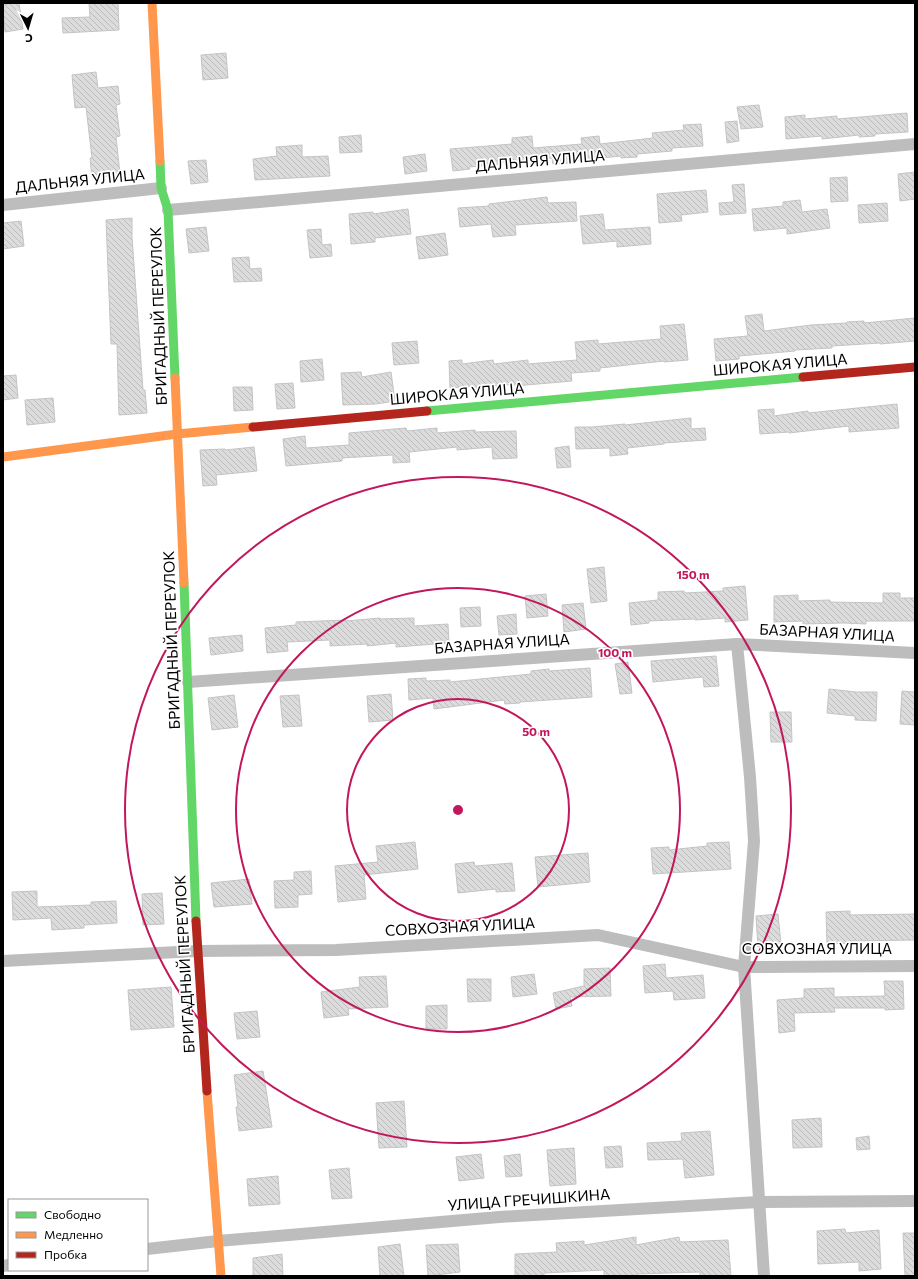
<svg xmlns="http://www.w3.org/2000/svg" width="918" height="1279" viewBox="0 0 918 1279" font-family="Commissioner,sans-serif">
<defs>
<pattern id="building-back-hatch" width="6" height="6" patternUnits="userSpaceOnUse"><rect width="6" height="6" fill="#dcdcdc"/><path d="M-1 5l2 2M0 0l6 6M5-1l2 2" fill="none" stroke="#bbb"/></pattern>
</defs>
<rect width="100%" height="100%" fill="#fff"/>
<g fill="url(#building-back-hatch)" stroke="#c4c4c4">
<path d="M 14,3 L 19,3 L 23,29 L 5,32 L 3,5 Z"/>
<path d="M 89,3 L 118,3 L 119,30 L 63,33 L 62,18 L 90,17 Z"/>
<path d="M 226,53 L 228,78 L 203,80 L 201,55 Z"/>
<path d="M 96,72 L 98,88 L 118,86 L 120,104 L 116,105 L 120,136 L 116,137 L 120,174 L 92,178 L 90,158 L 92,158 L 86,107 L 75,108 L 72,75 Z"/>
<path d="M 759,105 L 763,127 L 741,129 L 737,107 Z"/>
<path d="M 907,113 L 908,132 L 875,134 L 875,136 L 859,137 L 859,135 L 822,139 L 822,136 L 786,139 L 785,117 L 805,115 L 805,119 L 837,116 L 837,119 Z"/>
<path d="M 737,121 L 739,141 L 727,143 L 725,122 Z"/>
<path d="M 701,124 L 703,146 L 672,148 L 672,151 L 637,154 L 637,157 L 621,158 L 621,156 L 571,161 L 571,163 L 553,164 L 552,158 L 502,162 L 502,164 L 469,167 L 470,169 L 453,171 L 450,149 L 512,144 L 512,138 L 532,136 L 533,148 L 582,144 L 581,138 L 599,136 L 600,144 L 653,138 L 652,133 L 684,130 L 683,125 Z"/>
<path d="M 361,135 L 362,152 L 340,153 L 339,137 Z"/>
<path d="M 302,145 L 302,157 L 328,156 L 330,176 L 255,180 L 253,159 L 277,156 L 276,147 Z"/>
<path d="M 425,154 L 427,171 L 405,174 L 403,157 Z"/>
<path d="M 206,160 L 208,182 L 191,184 L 188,161 Z"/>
<path d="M 915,172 L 915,199 L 900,201 L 898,174 Z"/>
<path d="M 847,177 L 848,201 L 831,202 L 830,178 Z"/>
<path d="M 744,184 L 746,213 L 720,215 L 719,203 L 734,202 L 732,185 Z"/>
<path d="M 706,190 L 708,212 L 681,215 L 682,221 L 659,223 L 657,194 Z"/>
<path d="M 547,197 L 548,203 L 576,202 L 577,221 L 515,225 L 516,235 L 493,237 L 491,224 L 460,227 L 458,208 L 489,206 L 489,204 Z"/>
<path d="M 800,200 L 802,212 L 827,209 L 830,228 L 787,234 L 787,228 L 754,231 L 752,209 L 783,206 L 783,202 Z"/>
<path d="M 887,203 L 888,221 L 859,223 L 858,205 Z"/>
<path d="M 408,209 L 411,234 L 375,238 L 375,242 L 351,244 L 349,214 L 373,212 L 373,214 Z"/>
<path d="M 603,214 L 605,230 L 650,227 L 651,244 L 617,247 L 617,241 L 583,244 L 580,216 Z"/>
<path d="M 132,218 L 132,237 L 143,390 L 145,390 L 147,413 L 119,415 L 117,344 L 111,344 L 106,220 Z"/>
<path d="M 21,221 L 24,246 L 3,249 L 3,223 Z"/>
<path d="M 206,227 L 209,251 L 189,253 L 186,229 Z"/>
<path d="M 321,229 L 322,245 L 331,244 L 332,256 L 310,258 L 307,230 Z"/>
<path d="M 445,233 L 448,255 L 419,259 L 416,237 Z"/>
<path d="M 249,257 L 250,269 L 261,268 L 262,281 L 234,282 L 232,258 Z"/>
<path d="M 762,314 L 764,331 L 811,325 L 847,323 L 847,322 L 864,321 L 864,323 L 915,318 L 915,341 L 880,344 L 880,343 L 832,346 L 832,348 L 795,350 L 795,351 L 739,356 L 739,359 L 716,361 L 714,339 L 748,336 L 745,316 Z"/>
<path d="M 684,324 L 688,360 L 664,362 L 664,361 L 600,368 L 600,371 L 571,373 L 572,381 L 515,386 L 515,384 L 476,388 L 476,386 L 450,388 L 449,361 L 462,360 L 462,364 L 493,360 L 494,364 L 528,360 L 528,364 L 577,360 L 575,342 L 598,340 L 598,344 L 661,339 L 660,326 Z"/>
<path d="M 417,341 L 419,363 L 394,365 L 392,343 Z"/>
<path d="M 322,359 L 324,380 L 301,382 L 300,361 Z"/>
<path d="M 361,372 L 362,377 L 391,372 L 395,401 L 376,404 L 343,405 L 341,373 Z"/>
<path d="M 16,375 L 18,398 L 3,400 L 3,376 Z"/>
<path d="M 293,383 L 295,408 L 277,409 L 275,384 Z"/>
<path d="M 233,387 L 252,387 L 253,410 L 234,411 Z"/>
<path d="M 53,398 L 55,422 L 27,425 L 25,400 Z"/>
<path d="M 897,404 L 899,428 L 849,432 L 849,426 L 789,433 L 789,432 L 760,434 L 758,410 L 774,409 L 774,416 L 808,411 L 808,413 Z"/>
<path d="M 691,418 L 691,429 L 705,428 L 706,440 L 664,443 L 664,444 L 627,448 L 628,454 L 610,456 L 610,448 L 576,449 L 575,427 L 592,427 L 625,424 L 625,425 Z"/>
<path d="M 406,428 L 407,431 L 437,428 L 437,433 L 475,430 L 475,432 L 516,431 L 517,458 L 493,459 L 492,447 L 457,450 L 457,447 L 409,452 L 410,462 L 393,463 L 393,455 L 342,458 L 342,461 L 286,466 L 283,439 L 305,436 L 306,448 L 349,445 L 349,433 Z"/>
<path d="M 569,446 L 571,467 L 557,468 L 555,448 Z"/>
<path d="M 254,447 L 257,471 L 216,475 L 217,485 L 203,486 L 200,450 L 225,449 L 225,450 Z"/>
<path d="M 604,567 L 607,601 L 591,603 L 587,569 Z"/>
<path d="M 745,586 L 748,620 L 725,622 L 725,618 L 695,620 L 695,619 L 649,621 L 649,623 L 631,625 L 629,603 L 658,600 L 658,592 L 684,591 L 685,593 L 723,591 L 723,588 Z"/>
<path d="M 883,593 L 900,593 L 900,598 L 915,598 L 915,621 L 866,621 L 866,624 L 844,623 L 803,624 L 803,621 L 774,622 L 774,596 L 798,595 L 798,601 L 830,600 L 830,602 L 883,603 Z"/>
<path d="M 546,594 L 548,616 L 527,618 L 525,596 Z"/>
<path d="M 583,603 L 586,629 L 564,632 L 562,605 Z"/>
<path d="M 480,607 L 481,626 L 461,627 L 460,608 Z"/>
<path d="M 516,614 L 517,634 L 499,635 L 497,616 Z"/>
<path d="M 380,618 L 380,619 L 414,618 L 414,626 L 448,624 L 449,643 L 396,647 L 396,643 L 367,646 L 367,644 L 330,646 L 330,640 L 287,642 L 288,651 L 267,653 L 265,628 L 296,625 L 296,622 L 346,620 L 346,621 Z"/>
<path d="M 242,635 L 243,651 L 211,655 L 209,638 Z"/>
<path d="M 716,656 L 719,686 L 704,687 L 703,677 L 653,682 L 651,661 Z"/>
<path d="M 628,662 L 632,693 L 620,694 L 615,664 Z"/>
<path d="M 590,668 L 592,697 L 520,702 L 520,703 L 505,704 L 504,700 L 434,709 L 433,698 L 409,700 L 408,679 L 426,678 L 426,681 L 450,680 L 450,682 L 531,674 L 531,671 L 549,669 L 549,671 Z"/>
<path d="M 829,689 L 856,692 L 877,692 L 876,721 L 855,720 L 855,716 L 827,713 Z"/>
<path d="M 902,691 L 915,692 L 915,725 L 900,724 Z"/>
<path d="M 391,694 L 393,720 L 369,722 L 367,696 Z"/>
<path d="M 234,695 L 238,727 L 212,730 L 208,698 Z"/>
<path d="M 299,695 L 302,726 L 283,727 L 280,696 Z"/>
<path d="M 770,712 L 791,712 L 792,742 L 771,742 Z"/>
<path d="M 415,842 L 418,869 L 364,875 L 366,899 L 338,902 L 335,866 L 378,862 L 376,846 Z"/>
<path d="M 729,842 L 731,869 L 653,874 L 651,848 L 669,847 L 669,850 L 707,846 L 707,843 Z"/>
<path d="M 588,853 L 590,882 L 538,887 L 535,857 Z"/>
<path d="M 474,862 L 475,866 L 512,863 L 515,891 L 496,892 L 496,889 L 458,893 L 455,864 Z"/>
<path d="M 311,871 L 312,894 L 298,895 L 298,907 L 275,908 L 274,881 L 294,880 L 294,872 Z"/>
<path d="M 249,879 L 252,904 L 214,907 L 211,883 Z"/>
<path d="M 37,891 L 37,907 L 91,905 L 91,902 L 116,901 L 117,923 L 84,925 L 84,928 L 52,930 L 51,918 L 13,920 L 12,892 Z"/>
<path d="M 162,893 L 164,924 L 143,925 L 142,894 Z"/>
<path d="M 850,911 L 850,915 L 915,914 L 915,940 L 851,941 L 851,943 L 827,944 L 826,912 Z"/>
<path d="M 778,914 L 781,944 L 758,947 L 756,916 Z"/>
<path d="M 665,964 L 666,978 L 703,975 L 705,998 L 674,1000 L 673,991 L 645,993 L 643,966 Z"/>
<path d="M 610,968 L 611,996 L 570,997 L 572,1006 L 556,1009 L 553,993 L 584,986 L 584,969 Z"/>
<path d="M 534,974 L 537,994 L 513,997 L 511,977 Z"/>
<path d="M 386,976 L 388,1007 L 348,1009 L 349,1015 L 324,1018 L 321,992 L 360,987 L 359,977 Z"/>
<path d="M 467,979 L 491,979 L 491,1001 L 468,1002 Z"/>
<path d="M 884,981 L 903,981 L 904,1009 L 885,1010 L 885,1008 L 834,1008 L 835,1012 L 794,1013 L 795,1031 L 779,1033 L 777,1000 L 804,998 L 804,989 L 834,988 L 834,997 L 885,996 Z"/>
<path d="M 171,987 L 174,1027 L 131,1030 L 128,990 Z"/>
<path d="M 447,1005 L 447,1029 L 426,1029 L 426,1006 Z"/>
<path d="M 257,1011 L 260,1037 L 237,1039 L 234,1013 Z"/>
<path d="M 263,1071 L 272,1127 L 239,1131 L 236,1107 L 238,1107 L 234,1075 Z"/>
<path d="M 404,1101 L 407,1147 L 379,1148 L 376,1103 Z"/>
<path d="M 821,1118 L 822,1147 L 793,1148 L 792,1120 Z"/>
<path d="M 710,1131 L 714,1175 L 685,1178 L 683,1159 L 648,1160 L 647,1143 L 682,1141 L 681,1133 Z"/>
<path d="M 869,1136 L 870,1149 L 857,1150 L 856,1138 Z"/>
<path d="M 621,1146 L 623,1167 L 606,1168 L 604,1147 Z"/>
<path d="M 574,1148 L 576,1184 L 550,1186 L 547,1150 Z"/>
<path d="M 481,1154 L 484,1178 L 459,1181 L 456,1157 Z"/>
<path d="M 520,1154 L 522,1176 L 506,1177 L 504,1156 Z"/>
<path d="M 349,1168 L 352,1198 L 332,1199 L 329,1170 Z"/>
<path d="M 278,1176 L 280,1204 L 249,1206 L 247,1179 Z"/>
<path d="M 845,1229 L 846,1233 L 879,1230 L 881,1269 L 859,1271 L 859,1262 L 818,1264 L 817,1231 Z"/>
<path d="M 903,1233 L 915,1233 L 915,1276 L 905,1276 Z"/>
<path d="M 636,1237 L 636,1245 L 679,1237 L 680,1242 L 728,1240 L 731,1276 L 700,1276 L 700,1272 L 637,1274 L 637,1276 L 604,1276 L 604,1270 L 544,1273 L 544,1276 L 515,1276 L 515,1254 L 557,1252 L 556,1243 L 584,1241 L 584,1245 Z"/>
<path d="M 400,1244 L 404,1276 L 380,1276 L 378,1247 Z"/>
<path d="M 458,1244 L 460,1272 L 428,1276 L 426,1245 Z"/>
<path d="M 282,1254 L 283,1276 L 253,1276 L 253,1258 Z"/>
</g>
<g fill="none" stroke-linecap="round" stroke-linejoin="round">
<g stroke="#bdbdbd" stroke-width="12">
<path d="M 3,205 L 161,188"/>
<path d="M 168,210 L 915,144"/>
<path d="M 737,644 L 750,777 L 754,841 L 744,967 L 764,1276"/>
<path d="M 188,682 L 737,644 L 915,653"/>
<path d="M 3,961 L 197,951 L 336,950 L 598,935 L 744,967 L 915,966"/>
<path d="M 147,1249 L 218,1241 L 499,1217 L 758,1202 L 915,1201"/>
<path d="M 3,1266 L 9,1265"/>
</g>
<g stroke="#63d668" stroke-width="9">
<path d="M 160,161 L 161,188 L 168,210 L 175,378"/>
<path d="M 427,411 L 803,377"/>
<path d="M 184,583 L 196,921"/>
</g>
<g stroke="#ff974d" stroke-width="9">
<path d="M 152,3 L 160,161"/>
<path d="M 175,378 L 184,583"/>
<path d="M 3,457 L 177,434 L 253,427"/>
<path d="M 207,1091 L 221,1276"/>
</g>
<g stroke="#b3261e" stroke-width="9">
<path d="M 803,377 L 915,367"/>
<path d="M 253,427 L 427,411"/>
<path d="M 196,921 L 207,1091"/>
</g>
</g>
<g fill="none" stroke="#c2185b" stroke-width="2">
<circle cx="458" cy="810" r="111"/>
<circle cx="458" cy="810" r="222"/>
<circle cx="458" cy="810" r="333"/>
</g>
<g text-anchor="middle" stroke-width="3.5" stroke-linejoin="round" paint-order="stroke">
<g font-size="15" fill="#000" stroke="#fff">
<text transform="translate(540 161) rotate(-5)" y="5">ДАЛЬНЯЯ УЛИЦА</text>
<text transform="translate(80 181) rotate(-6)" y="5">ДАЛЬНЯЯ УЛИЦА</text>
<text transform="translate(159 316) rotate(-92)" y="5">БРИГАДНЫЙ ПЕРЕУЛОК</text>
<text transform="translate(780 365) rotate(-5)" y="5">ШИРОКАЯ УЛИЦА</text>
<text transform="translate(457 394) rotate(-5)" y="5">ШИРОКАЯ УЛИЦА</text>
<text transform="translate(827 633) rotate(3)" y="5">БАЗАРНАЯ УЛИЦА</text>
<text transform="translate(172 640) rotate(-92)" y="5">БРИГАДНЫЙ ПЕРЕУЛОК</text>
<text transform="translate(502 644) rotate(-4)" y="5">БАЗАРНАЯ УЛИЦА</text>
<text transform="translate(460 927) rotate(-3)" y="5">СОВХОЗНАЯ УЛИЦА</text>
<text x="817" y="954">СОВХОЗНАЯ УЛИЦА</text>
<text transform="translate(185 964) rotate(-93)" y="5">БРИГАДНЫЙ ПЕРЕУЛОК</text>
<text transform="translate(529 1200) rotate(-4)" y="5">УЛИЦА ГРЕЧИШКИНА</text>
</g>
</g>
<circle cx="458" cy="810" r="6" fill="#c2185b" stroke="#fff" stroke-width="2"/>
<g font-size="12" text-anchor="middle" font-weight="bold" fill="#c2185b" stroke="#fff" stroke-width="3.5" stroke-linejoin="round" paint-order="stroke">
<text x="693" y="579">150 m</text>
<text x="615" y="657">100 m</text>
<text x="536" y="736">50 m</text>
</g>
<rect width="918" height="1279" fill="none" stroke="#000000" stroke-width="8"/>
<rect x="8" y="1199" width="140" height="72" fill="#ffffff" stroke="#999999"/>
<rect x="16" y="1212" width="20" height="6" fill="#63d668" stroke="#999999"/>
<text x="44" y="1219" font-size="12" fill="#000000">Свободно</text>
<rect x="16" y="1232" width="20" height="6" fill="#ff974d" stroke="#999999"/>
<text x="44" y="1239" font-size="12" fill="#000000">Медленно</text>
<rect x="16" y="1252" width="20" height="6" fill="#b3261e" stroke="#999999"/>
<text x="44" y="1259" font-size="12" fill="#000000">Пробка</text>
<g transform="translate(28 28) rotate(175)" stroke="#ffffff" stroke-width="3" paint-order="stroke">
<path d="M0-3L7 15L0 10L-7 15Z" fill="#000000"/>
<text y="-6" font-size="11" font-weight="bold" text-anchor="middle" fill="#000000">С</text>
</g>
</svg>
